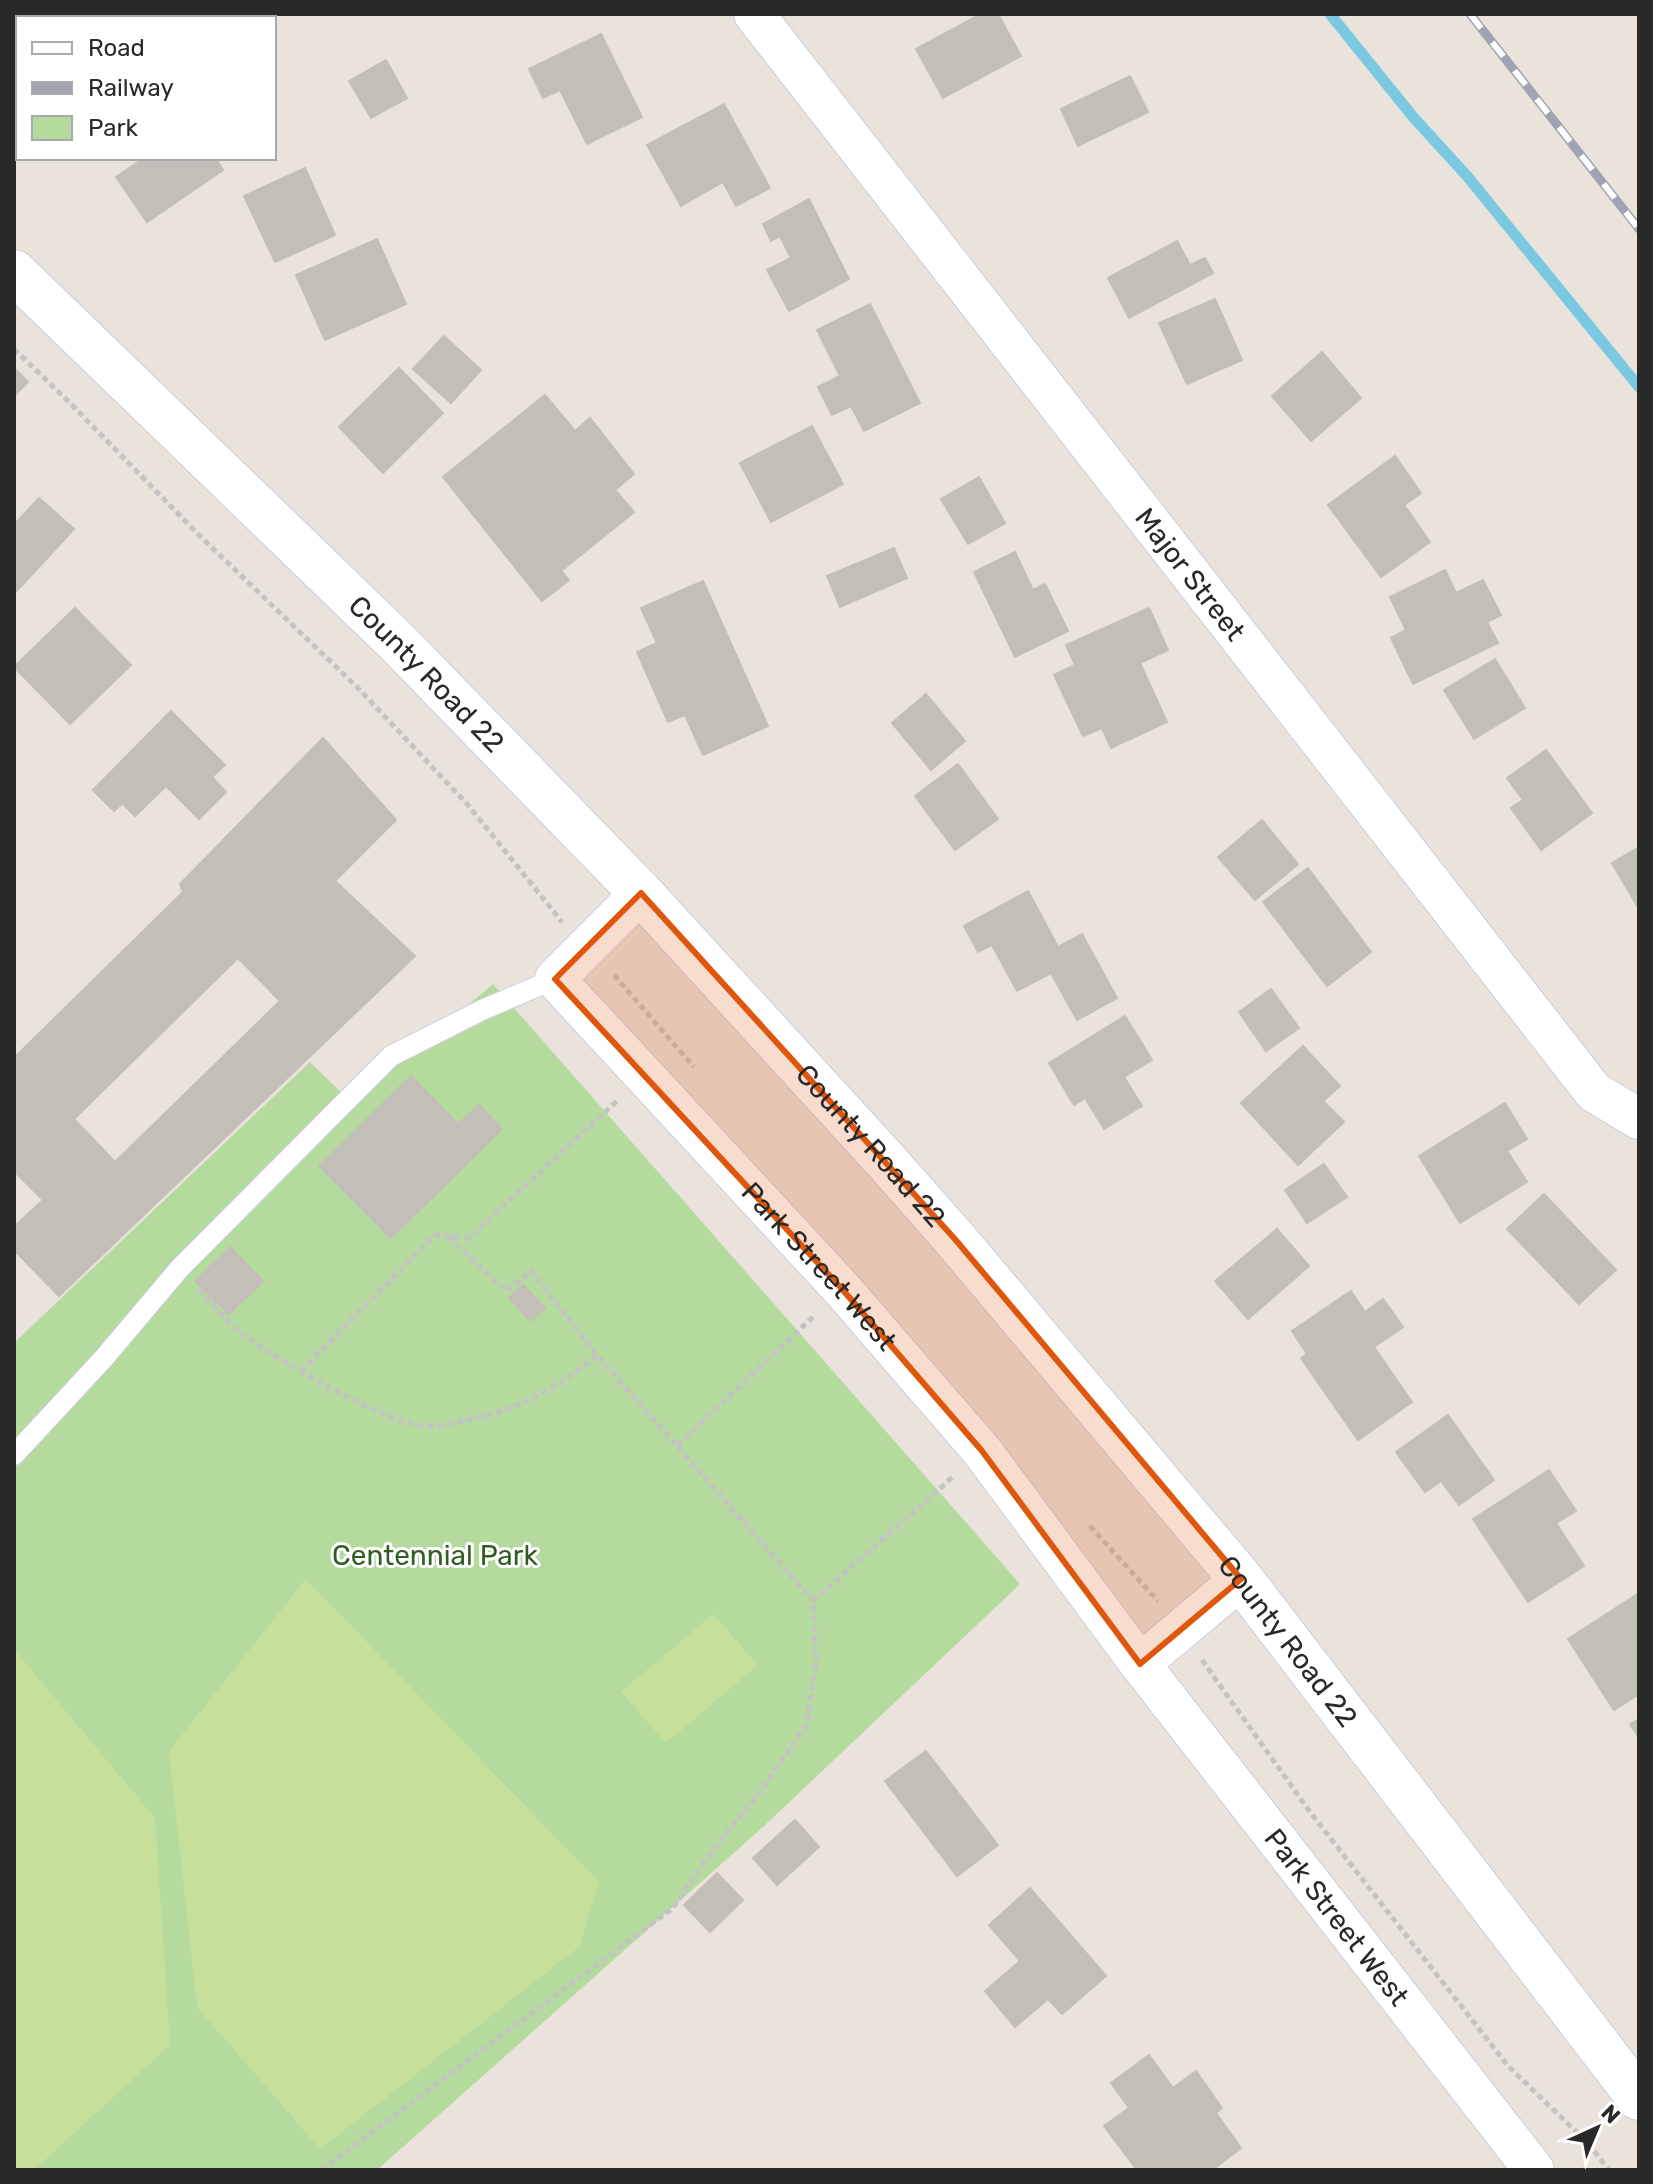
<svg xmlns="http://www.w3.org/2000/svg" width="1653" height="2184" viewBox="0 0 1653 2184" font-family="Rubik,sans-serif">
<rect width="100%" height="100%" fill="#e9e3dc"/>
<path fill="#b5da9e" d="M 493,984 L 1020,1584 L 764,1826 L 377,2170 L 14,2170 L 14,1343 L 310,1062 L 352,1103 Z"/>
<g fill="#c6e09b">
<path d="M 306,1579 L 599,1882 L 579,1947 L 320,2149 L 197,2007 L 169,1751 Z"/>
<path d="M 713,1614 L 758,1665 L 666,1743 L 621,1692 Z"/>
<path d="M 14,1649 L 155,1818 L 170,2045 L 34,2170 L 14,2170 Z"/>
</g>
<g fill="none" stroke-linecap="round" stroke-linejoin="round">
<path stroke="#7ac9e0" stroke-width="11" d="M 1330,14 L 1414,118 L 1467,176 L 1639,387"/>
</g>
<g fill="#c2beb8" stroke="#c4bfb6" stroke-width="2" fill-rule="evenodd">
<path d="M 20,14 L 137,14 L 128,18 L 22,18 Z"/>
<path d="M 981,14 L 998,14 L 1021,56 L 943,98 L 916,49 Z"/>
<path d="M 601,34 L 642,117 L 587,144 L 560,90 L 543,98 L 529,69 Z"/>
<path d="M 386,60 L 407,98 L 371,118 L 349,81 Z"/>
<path d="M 1130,76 L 1148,112 L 1078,146 L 1061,109 Z"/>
<path d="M 724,104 L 770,188 L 736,206 L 723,182 L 681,206 L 647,145 Z"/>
<path d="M 144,158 L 215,158 L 223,170 L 147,222 L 116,177 Z"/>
<path d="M 305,168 L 335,235 L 275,262 L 244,196 Z"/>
<path d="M 809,199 L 849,279 L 789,311 L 767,270 L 791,258 L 780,236 L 771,241 L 763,224 Z"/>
<path d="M 377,239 L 406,304 L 325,340 L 296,275 Z"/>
<path d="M 1177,241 L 1190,265 L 1205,258 L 1213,273 L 1129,318 L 1108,278 Z"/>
<path d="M 1215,299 L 1242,360 L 1187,384 L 1159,323 Z"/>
<path d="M 870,304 L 920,403 L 864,431 L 851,406 L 832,415 L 818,387 L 840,376 L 817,330 Z"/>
<path d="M 444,336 L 481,370 L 451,403 L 413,369 Z"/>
<path d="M 1322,352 L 1361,398 L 1311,441 L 1272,396 Z"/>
<path d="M 14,368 L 28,382 L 14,396 Z"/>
<path d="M 399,368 L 443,413 L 383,473 L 339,427 Z"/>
<path d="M 545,395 L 575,431 L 590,418 L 634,474 L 615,490 L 634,512 L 561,571 L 569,580 L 542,601 L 443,477 Z"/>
<path d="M 812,426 L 843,484 L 771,522 L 740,463 Z"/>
<path d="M 1395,456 L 1421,493 L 1404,505 L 1430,542 L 1381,577 L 1328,505 Z"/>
<path d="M 979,477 L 1005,523 L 968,544 L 941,499 Z"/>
<path d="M 39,498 L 74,529 L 14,594 L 14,525 Z"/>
<path d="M 894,548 L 907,578 L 840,607 L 827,576 Z"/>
<path d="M 1015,552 L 1033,590 L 1045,584 L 1068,631 L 1015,657 L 974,572 Z"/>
<path d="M 1445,570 L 1456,593 L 1483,580 L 1501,615 L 1487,622 L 1498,643 L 1413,684 L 1391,638 L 1406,630 L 1390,597 Z"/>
<path d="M 703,581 L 768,726 L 703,755 L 685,715 L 668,722 L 637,652 L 657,643 L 641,608 Z"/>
<path d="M 75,608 L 131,665 L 70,724 L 14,667 Z"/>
<path d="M 1149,608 L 1168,650 L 1140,663 L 1167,722 L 1111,748 L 1102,728 L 1083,736 L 1054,675 L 1075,665 L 1066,645 Z"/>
<path d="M 1495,659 L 1525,708 L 1474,739 L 1444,690 Z"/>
<path d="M 926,694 L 965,741 L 931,770 L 892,723 Z"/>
<path d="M 171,711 L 225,765 L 212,777 L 226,792 L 199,819 L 166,786 L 135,816 L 122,803 L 114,811 L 93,790 Z"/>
<path d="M 323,738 L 396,820 L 335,881 L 415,956 L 59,1296 L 14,1250 L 14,1227 L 43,1200 L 14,1171 L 14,1058 L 183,892 L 180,884 ZM 238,958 L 280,1001 L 115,1162 L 74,1119 Z"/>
<path d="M 1546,750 L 1592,813 L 1541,850 L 1511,808 L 1523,800 L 1507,778 Z"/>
<path d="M 958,764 L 998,819 L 955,850 L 915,796 Z"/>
<path d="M 1262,820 L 1298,864 L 1255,900 L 1218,857 Z"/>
<path d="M 1639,847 L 1639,909 L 1612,863 Z"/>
<path d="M 1308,868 L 1371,952 L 1327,986 L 1263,902 Z"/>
<path d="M 1028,891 L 1058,947 L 1082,934 L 1117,998 L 1077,1020 L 1051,973 L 1017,991 L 992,945 L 978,952 L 964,926 Z"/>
<path d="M 1271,989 L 1299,1028 L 1266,1051 L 1239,1012 Z"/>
<path d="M 1125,1016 L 1152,1060 L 1124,1077 L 1142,1106 L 1104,1129 L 1085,1098 L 1074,1105 L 1049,1063 Z"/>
<path d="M 1303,1046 L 1340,1086 L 1323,1101 L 1344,1122 L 1298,1165 L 1241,1103 Z"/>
<path d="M 411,1076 L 458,1124 L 479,1105 L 502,1129 L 391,1238 L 319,1166 Z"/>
<path d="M 1505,1103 L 1527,1139 L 1507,1151 L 1527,1182 L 1460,1223 L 1419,1156 Z"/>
<path d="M 1324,1164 L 1347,1197 L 1307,1223 L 1285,1190 Z"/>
<path d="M 1544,1194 L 1616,1270 L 1579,1304 L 1507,1229 Z"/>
<path d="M 1277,1229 L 1309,1266 L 1248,1319 L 1215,1281 Z"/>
<path d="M 230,1247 L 263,1281 L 229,1314 L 195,1281 Z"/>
<path d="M 523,1285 L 545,1308 L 531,1321 L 509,1298 Z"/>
<path d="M 1351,1291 L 1365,1312 L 1383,1299 L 1403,1327 L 1374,1347 L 1412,1402 L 1358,1440 L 1301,1358 L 1307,1354 L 1292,1331 Z"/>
<path d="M 1448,1415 L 1494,1480 L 1459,1505 L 1441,1481 L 1425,1492 L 1396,1452 Z"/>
<path d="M 1549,1470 L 1576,1511 L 1556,1523 L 1584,1566 L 1528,1602 L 1473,1519 Z"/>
<path d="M 1639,1593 L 1639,1694 L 1614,1710 L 1568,1639 Z"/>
<path d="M 1639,1719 L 1639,1738 L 1630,1724 Z"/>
<path d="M 926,1751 L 998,1845 L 957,1876 L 885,1781 Z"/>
<path d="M 795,1820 L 819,1847 L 777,1885 L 753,1858 Z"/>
<path d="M 717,1873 L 743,1900 L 710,1932 L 684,1905 Z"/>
<path d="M 1030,1888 L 1106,1976 L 1062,2014 L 1048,1999 L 1015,2027 L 985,1991 L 1020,1961 L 989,1925 Z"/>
<path d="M 1149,2055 L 1173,2088 L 1196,2071 L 1222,2108 L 1216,2113 L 1241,2148 L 1212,2170 L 1137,2170 L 1104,2126 L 1129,2108 L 1111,2083 Z"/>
</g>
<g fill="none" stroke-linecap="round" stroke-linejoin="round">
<g stroke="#cbced9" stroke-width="22">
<path id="service" d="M 14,1455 L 104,1358 L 179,1269 L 391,1056 L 482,1010 L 555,979"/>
</g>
<g stroke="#cbced9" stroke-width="42">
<g id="minor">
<path id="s1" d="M 754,14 L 1594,1092 L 1639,1119"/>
<path id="s2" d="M 641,893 L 555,979 L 842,1289 L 982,1451 L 1140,1664 L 1534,2170"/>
<path d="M 1140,1664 L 1241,1579"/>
</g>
</g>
<g stroke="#cbced9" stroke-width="46">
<g id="secondary">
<path id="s3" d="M 14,272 L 399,644 L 641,893 L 886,1161 L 954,1238 L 1241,1579 L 1639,2098"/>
</g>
</g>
<g stroke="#c3c3c3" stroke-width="5" stroke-dasharray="6 4" stroke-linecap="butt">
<path d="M 14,349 L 69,402 L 200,536 L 357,687 L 468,805 L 562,922"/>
<path d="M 614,975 L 694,1067"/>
<path d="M 449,1237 L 506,1291 L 531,1271 L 597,1355 L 813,1601"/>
<path d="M 199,1290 C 213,1304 226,1322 242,1334 C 280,1361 381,1422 426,1426 C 435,1427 446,1424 456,1422 C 516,1412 550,1392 597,1356"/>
<path d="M 301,1371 L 435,1235 L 469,1238 L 617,1101"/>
<path d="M 678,1445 L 816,1314"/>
<path d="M 1090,1526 L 1158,1601"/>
<path d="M 1202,1660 L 1310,1812 L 1508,2066 L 1588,2143 L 1609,2170"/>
<path d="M 321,2170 L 673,1908 L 710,1854 L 761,1790 L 806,1726 L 816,1663 L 813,1601 L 954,1476"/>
</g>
<use href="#service" stroke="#fff" stroke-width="20"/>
<use href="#minor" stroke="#fff" stroke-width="40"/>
<use href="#secondary" stroke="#fff" stroke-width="44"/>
<g stroke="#a0a3b1" stroke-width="9">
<path id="rail" d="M 1470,14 L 1639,229"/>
</g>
<use href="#rail" stroke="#fff" stroke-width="6" stroke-dasharray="18" stroke-linecap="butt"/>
</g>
<path fill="#de570d" fill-opacity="0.2" stroke="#de570d" stroke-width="6" stroke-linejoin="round" d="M 641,893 L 954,1238 L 1241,1579 L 1140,1664 L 982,1451 L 842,1289 L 555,979 Z"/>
<g text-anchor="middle" stroke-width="6" stroke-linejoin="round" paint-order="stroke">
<g font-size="28" fill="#292929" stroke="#fff">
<text dy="10" stroke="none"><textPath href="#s1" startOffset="710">Major Street</textPath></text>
<text dy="10" stroke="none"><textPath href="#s3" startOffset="576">County Road 22</textPath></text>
<text dy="10" stroke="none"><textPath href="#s3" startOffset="1224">County Road 22</textPath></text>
<text dy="10" stroke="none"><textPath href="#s2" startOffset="512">Park Street West</textPath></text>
<text dy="10" stroke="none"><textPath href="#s3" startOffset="1872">County Road 22</textPath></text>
<text dy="10" stroke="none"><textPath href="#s2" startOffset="1344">Park Street West</textPath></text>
</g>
<g font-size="28" fill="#305d22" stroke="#fff">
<text x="435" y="1565">Centennial Park</text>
</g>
</g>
<rect width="1653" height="2184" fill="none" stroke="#292929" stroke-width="32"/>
<rect x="16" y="16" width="260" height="144" fill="#ffffff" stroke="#a9a9a9" stroke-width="2"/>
<rect x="32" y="42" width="40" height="12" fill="#ffffff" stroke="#a9a9a9" stroke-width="2"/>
<text x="88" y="56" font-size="24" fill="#292929">Road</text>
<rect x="32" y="82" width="40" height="12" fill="#a0a3b1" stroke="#a9a9a9" stroke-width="2"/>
<text x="88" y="96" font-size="24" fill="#292929">Railway</text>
<rect x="32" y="116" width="40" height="24" fill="#b5da9e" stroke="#a9a9a9" stroke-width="2"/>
<text x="88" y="136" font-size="24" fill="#292929">Park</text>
<g transform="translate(1597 2128) rotate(44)" stroke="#ffffff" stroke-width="6" paint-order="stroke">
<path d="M0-6L14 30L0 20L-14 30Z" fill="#292929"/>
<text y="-12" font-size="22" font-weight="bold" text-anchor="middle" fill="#292929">N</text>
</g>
</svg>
